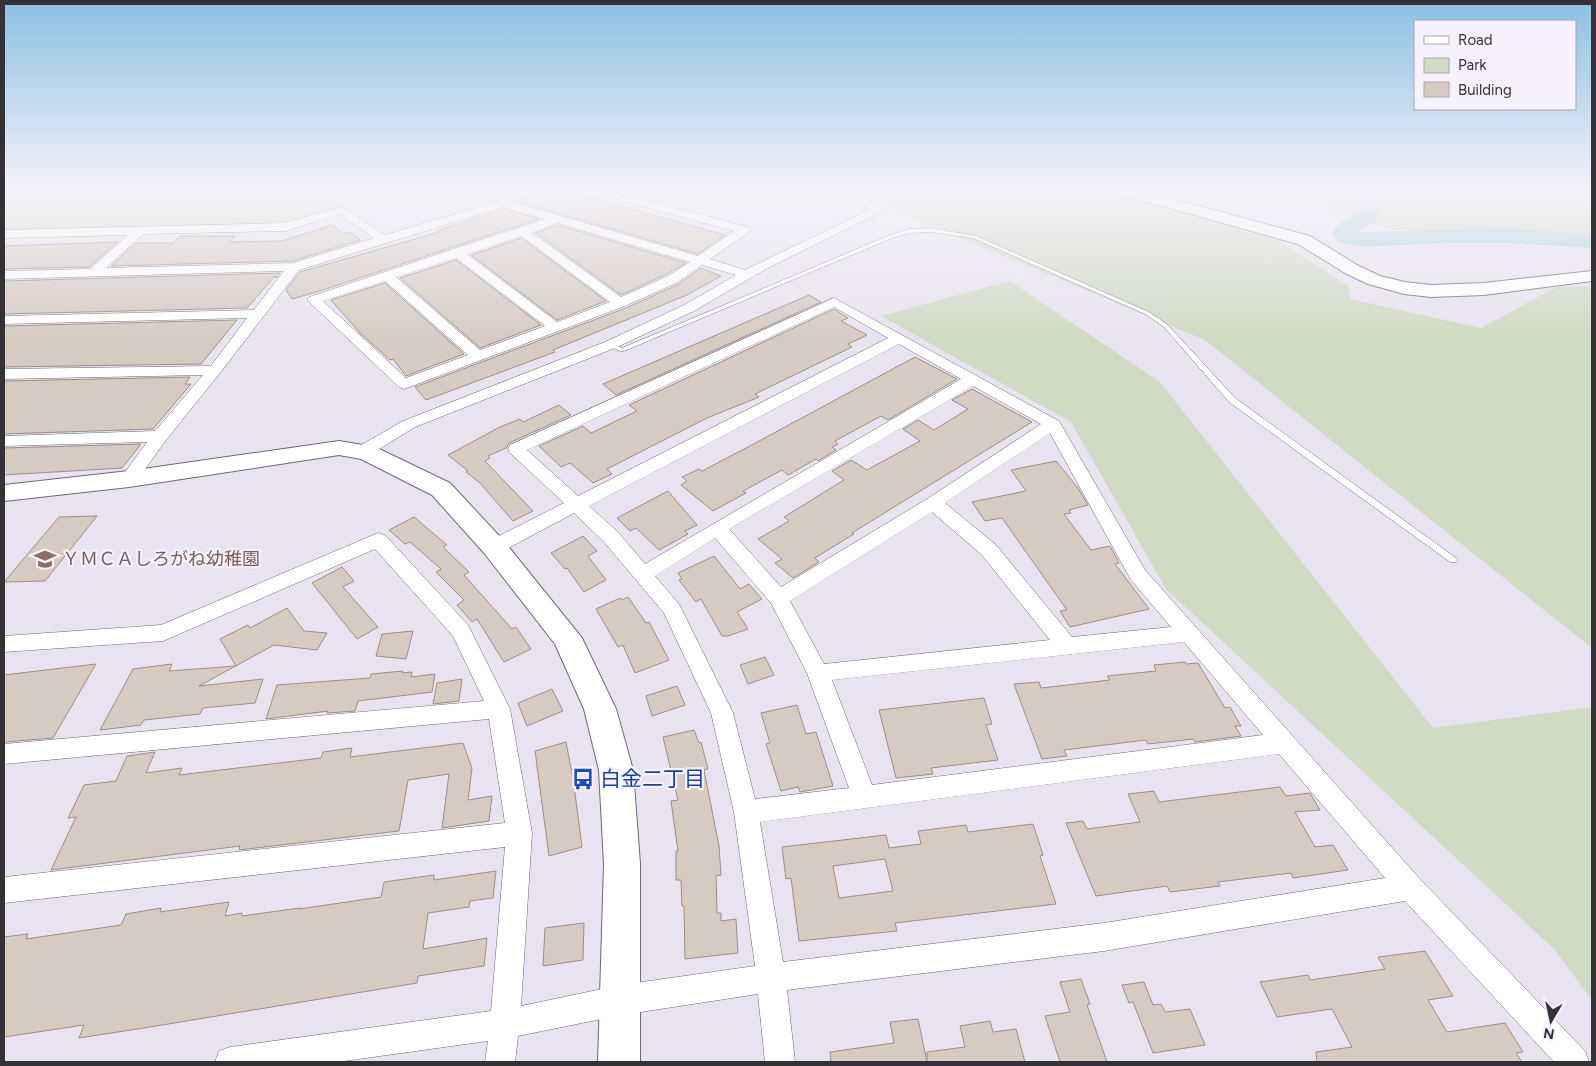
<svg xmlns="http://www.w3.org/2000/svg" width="1596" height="1066" viewBox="0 0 1596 1066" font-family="Figtree,'Noto Sans JP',sans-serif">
<rect width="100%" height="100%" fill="#e9e3f1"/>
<g fill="#cfdbc3">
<path d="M 4,190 L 405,190 L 283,223 L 4,231 Z"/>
<path d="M 864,190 L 1102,190 L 1280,241 L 1348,286 L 1350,299 L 1481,328 L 1556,287 L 1592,286 L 1592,648 L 1205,340 L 889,208 Z"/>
<path d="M 1278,190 L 1592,190 L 1592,240 L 1548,235 L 1395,230 L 1296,199 Z"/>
<path d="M 1010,281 L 1160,382 L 1433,728 L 1592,707 L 1592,1000 L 1554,949 L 1166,589 L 1071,422 L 881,316 Z"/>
</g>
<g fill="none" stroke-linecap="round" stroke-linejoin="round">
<path fill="#a1d2d9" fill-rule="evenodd" d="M 1367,190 L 1389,190 L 1378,218 L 1359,232 L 1508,229 L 1592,234 L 1592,248 L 1508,243 L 1446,243 L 1365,247 L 1341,243 L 1333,235 C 1336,220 1351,220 1359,210 C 1363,205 1365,196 1367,190 Z"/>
</g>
<g fill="#d7cbc1" stroke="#9a8f86" fill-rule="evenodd">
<path d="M 545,190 L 563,190 L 725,235 L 698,254 L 519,202 Z"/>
<path d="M 504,209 L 539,219 L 323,290 L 292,299 L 286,290 L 300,272 L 439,232 L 437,231 Z"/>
<path d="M 332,225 L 344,234 L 350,232 L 360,240 L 293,261 L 111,266 L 136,243 L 173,243 L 180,236 L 235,236 L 229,242 L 282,241 Z"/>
<path d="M 557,225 L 686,263 L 667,274 L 621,295 L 536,233 Z"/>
<path d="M 521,238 L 606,301 L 557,320 L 471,255 Z"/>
<path d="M 117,242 L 89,267 L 4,269 L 4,246 Z"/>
<path d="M 456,260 L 541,325 L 480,348 L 400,278 Z"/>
<path d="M 701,268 L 721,276 L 687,295 L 553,350 L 555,352 L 426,400 L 415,387 L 626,308 L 679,284 Z"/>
<path d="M 280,273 L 276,278 L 275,276 L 247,308 L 4,314 L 4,281 Z"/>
<path d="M 385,283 L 464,354 L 406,376 L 393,359 L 390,360 L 361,334 L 331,300 Z"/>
<path d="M 809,295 L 821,302 L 616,395 L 603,384 Z"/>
<path d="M 834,309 L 848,318 L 841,321 L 867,335 L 848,344 L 852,347 L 755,394 L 759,397 L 707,418 L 607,469 L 612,474 L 593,483 L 570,463 L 561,467 L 539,446 L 583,426 L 591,433 L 637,411 L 629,405 Z"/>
<path d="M 237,320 L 201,364 L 4,367 L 4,326 Z"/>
<path d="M 915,357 L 957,379 L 888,420 L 881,416 L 835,441 L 838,444 L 832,447 L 836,450 L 818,461 L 816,459 L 788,475 L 782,470 L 743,491 L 746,493 L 713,511 L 681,485 L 687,481 L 682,477 L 699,469 L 702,471 L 748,447 Z"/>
<path d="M 190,377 L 185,384 L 191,384 L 153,429 L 4,434 L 4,381 Z"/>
<path d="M 972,389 L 1032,422 L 852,533 L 854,534 L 815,558 L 819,562 L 793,578 L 775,563 L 782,559 L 758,539 L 789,521 L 784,517 L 844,480 L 832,471 L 851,460 L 867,470 L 920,441 L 903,429 L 918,420 L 934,430 L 968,409 L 952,400 Z"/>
<path d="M 559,405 L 571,415 L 509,443 L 506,448 L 488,456 L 490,458 L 485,461 L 533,511 L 513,521 L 480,483 L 466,472 L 468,471 L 448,455 L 500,427 L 520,419 L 523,422 Z"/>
<path d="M 141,444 L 122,468 L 4,475 L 4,448 Z"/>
<path d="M 1056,461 L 1078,488 L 1088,505 L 1069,510 L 1071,513 L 1064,514 L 1091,550 L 1110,546 L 1119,563 L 1115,564 L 1149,609 L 1070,627 L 1060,611 L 1067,610 L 1002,518 L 985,521 L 972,502 L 1026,491 L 1011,470 Z"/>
<path d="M 668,491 L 697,525 L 685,531 L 688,534 L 659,550 L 636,528 L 630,531 L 617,518 Z"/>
<path d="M 97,516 L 45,581 L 4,582 L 59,517 Z"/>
<path d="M 414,517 L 447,545 L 443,547 L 469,572 L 464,575 L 512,629 L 516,627 L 531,649 L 504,662 L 477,619 L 472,622 L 457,605 L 464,600 L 436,572 L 441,569 L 410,542 L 405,544 L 389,530 Z"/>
<path d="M 583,536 L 597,551 L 588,556 L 606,580 L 584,592 L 567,568 L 565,569 L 551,553 Z"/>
<path d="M 714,556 L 740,589 L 749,584 L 762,599 L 737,612 L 748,629 L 728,636 L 722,636 L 701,599 L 696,602 L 679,580 L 682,579 L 678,573 Z"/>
<path d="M 342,567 L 354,581 L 343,587 L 378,627 L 357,639 L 312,583 Z"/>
<path d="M 628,597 L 646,623 L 649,622 L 669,660 L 635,673 L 623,645 L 618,647 L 596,609 L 620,598 L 622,600 Z"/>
<path d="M 287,608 L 304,631 L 327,633 L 317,650 L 274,645 L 199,686 L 263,679 L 255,703 L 203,708 L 200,714 L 144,720 L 141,725 L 100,730 L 133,669 L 172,664 L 169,671 L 236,666 L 220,639 L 248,625 L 250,628 Z"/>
<path d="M 413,631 L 406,659 L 376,656 L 382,634 Z"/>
<path d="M 765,657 L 774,675 L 748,684 L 740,665 Z"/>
<path d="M 1185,662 L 1186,664 L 1198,663 L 1225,708 L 1230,707 L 1241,726 L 1235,726 L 1241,736 L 1195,742 L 1193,739 L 1148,744 L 1146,740 L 1064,750 L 1067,756 L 1042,759 L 1014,684 L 1039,682 L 1041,688 L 1110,680 L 1107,676 L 1156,671 L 1154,665 Z"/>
<path d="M 96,664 L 53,738 L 4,742 L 4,675 Z"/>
<path d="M 403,671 L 402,673 L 412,672 L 411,677 L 435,674 L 432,692 L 358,701 L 355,711 L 327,713 L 328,711 L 266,719 L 277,685 L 370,678 L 371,674 Z"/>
<path d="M 462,679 L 459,701 L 433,704 L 437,683 Z"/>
<path d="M 677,686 L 685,705 L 652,716 L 646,696 Z"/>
<path d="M 552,689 L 563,711 L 527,726 L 518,703 Z"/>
<path d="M 984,698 L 992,724 L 986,725 L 998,760 L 931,768 L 933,774 L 896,778 L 879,710 Z"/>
<path d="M 797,705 L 806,734 L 816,732 L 833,786 L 800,792 L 798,787 L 781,791 L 766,744 L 770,743 L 761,713 Z"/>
<path d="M 694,730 L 699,743 L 701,742 L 708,769 L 704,770 L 719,846 L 721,875 L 716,876 L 717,913 L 721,913 L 721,921 L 736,919 L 738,953 L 685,959 L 684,906 L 682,906 L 681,880 L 676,880 L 676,851 L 678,851 L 671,801 L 678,800 L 663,737 Z"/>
<path d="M 566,742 L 573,778 L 582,847 L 549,856 L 535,751 Z"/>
<path d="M 463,743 L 472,768 L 468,800 L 492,796 L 489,821 L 442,828 L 449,774 L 408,780 L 399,831 L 239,850 L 240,846 L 51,870 L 76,817 L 68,818 L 84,785 L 116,781 L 127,756 L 155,752 L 146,773 L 182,768 L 179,775 L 321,758 L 323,752 L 352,748 L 350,757 Z"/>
<path d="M 1280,787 L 1286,796 L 1310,793 L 1320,810 L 1295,812 L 1315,847 L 1333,845 L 1348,870 L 1293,878 L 1291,873 L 1218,882 L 1220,886 L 1170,892 L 1167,886 L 1096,896 L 1066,823 L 1083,821 L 1087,829 L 1140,822 L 1128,794 L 1154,791 L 1159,802 Z"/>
<path d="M 1033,824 L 1043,855 L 1040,856 L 1056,904 L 895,923 L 897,931 L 799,941 L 791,878 L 786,879 L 782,847 L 886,835 L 889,848 L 921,844 L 918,831 L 966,825 L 968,832 ZM 885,859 L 893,891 L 839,898 L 833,866 Z"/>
<path d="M 496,871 L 493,898 L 470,901 L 469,907 L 428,913 L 423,949 L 487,938 L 484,966 L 418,976 L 417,983 L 150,1027 L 79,1038 L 84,1025 L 4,1037 L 4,937 L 28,934 L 26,939 L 121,925 L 126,914 L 161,908 L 160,912 L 229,902 L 225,916 L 242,913 L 242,916 L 300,908 L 299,909 L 381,897 L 384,882 L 434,875 L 434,880 Z"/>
<path d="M 584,923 L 583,960 L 543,966 L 545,928 Z"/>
<path d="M 1425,951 L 1453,996 L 1428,1000 L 1447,1032 L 1505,1023 L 1523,1052 L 1516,1053 L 1522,1062 L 1317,1062 L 1316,1052 L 1352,1047 L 1332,1009 L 1277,1017 L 1260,982 L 1308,975 L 1310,980 L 1385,969 L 1378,957 Z"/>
<path d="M 1081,979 L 1090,1004 L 1087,1005 L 1107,1062 L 1060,1062 L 1045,1016 L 1070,1012 L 1060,982 Z"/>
<path d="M 1144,982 L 1153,1005 L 1161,1004 L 1165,1012 L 1190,1009 L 1205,1045 L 1153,1053 L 1133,1002 L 1129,1003 L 1122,985 Z"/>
<path d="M 918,1019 L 927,1062 L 831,1062 L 830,1052 L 894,1043 L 890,1022 Z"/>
<path d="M 990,1021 L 993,1032 L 1016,1029 L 1025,1062 L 927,1062 L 927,1052 L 965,1047 L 960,1026 Z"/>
</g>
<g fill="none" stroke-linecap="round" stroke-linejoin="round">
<g stroke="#6e6974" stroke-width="1">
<path id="lane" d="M 930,228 L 976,236 L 1149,312 L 1168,325 L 1235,398 L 1456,558 L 1458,560 L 1456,562 L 1450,562 L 1229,402 L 1164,327 L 1145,314 L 973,238 L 930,232 L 910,233 L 892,238 L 624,351 L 620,351 L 607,345 L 610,343 L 622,348 L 888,236 L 909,229 Z"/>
</g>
<g stroke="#6e6974" stroke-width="1">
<g id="street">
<path d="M 521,190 L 535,190 L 513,202 L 698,256 L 734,231 L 590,192 L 588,190 L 606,190 L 748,227 L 750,230 L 748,233 L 710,259 L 745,270 L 869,210 L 845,190 L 857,190 L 883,211 L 766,269 L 694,311 L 615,348 L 415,427 L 368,456 L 356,456 L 354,452 L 356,448 L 403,421 L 605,342 L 684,305 L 736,275 L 702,265 L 678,282 L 625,306 L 404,389 L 399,387 L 307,300 L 309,297 L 545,219 L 503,207 L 299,270 L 220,373 L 166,440 L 135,483 L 123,483 L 120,479 L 147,442 L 4,446 L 4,436 L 155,431 L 203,375 L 4,379 L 4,369 L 211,366 L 247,318 L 4,324 L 4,316 L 254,310 L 284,271 L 4,279 L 4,271 L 90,269 L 128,235 L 4,238 L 4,230 L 284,223 L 342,207 L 385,235 L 499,201 ZM 340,214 L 374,238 L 293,263 L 106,268 L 143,234 L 285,231 ZM 557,223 L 690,262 L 668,276 L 621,297 L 532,233 ZM 521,236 L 610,302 L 557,322 L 467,254 ZM 456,258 L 545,326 L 480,350 L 396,277 ZM 385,281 L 468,355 L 406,378 L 323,301 Z"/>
<path d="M 834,298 L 1059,421 L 1145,570 L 1419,878 L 1585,1051 L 1589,1062 L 1554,1062 L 1405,901 L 1104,951 L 787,990 L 795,1062 L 765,1062 L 758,994 L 621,1015 L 518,1036 L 515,1062 L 485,1062 L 488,1041 L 337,1062 L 215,1062 L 219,1051 L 230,1047 L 491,1011 L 505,847 L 4,903 L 4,877 L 505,823 L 489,719 L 4,764 L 4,744 L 484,701 L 453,636 L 375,549 L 163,641 L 4,652 L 4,636 L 161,625 L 378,533 L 385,535 L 468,625 L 510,709 L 532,833 L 521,1006 L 621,985 L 755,966 L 734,812 L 711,713 L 664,613 L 604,542 L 574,513 L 501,552 L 494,554 L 487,552 L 484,547 L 487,542 L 564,503 L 510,453 L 508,449 L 510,445 ZM 834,307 L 888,338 L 578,496 L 527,450 ZM 899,344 L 961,379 L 645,564 L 618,532 L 589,506 ZM 973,386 L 1041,424 L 927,499 L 781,587 L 729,529 ZM 1050,433 L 1131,580 L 1171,627 L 1072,637 L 996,545 L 945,503 ZM 932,512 L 982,555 L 1050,640 L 824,664 L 790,601 ZM 715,538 L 771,603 L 807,673 L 849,788 L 755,799 L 733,713 L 679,604 L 655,576 ZM 1184,642 L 1263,735 L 872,785 L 832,680 ZM 1279,754 L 1385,878 L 1104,923 L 783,962 L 760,822 Z"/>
</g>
</g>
<g stroke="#6e6974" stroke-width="2">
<g id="secondary">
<path d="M 1114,190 L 1139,190 L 1310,236 L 1357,265 L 1380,276 L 1405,282 L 1431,285 L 1484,283 L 1592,271 L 1592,281 L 1484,295 L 1431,297 L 1404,294 L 1368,284 L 1345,273 L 1298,244 L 1116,193 Z"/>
<path d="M 339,441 L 375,447 L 450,483 L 503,540 L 582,638 L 616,709 L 633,770 L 640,864 L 640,1062 L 598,1062 L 604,864 L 599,770 L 584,709 L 555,644 L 485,554 L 432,495 L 361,459 L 339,455 L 129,487 L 4,501 L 4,485 L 129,471 Z"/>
</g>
</g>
<use href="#lane" fill="#fff" fill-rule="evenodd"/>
<use href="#street" fill="#fff" fill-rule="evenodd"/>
<use href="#secondary" fill="#fff" fill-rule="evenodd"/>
</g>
<linearGradient id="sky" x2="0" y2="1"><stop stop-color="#8bc0e2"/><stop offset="0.56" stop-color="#f5f2f9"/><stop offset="1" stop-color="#f5f2f9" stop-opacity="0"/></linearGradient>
<rect width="1596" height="339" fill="url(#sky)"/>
<defs>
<g id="school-bare" transform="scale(1.725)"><path d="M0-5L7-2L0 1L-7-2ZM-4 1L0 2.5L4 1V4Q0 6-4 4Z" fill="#8d6e63" stroke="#f7f0fe" stroke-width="2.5" paint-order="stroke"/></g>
<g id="bus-bare" transform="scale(1.725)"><path d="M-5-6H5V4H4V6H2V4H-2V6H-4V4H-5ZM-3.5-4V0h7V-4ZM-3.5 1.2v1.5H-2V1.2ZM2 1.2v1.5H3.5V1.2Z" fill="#1a4fb4" stroke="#f7f0fe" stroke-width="2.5" paint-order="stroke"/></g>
</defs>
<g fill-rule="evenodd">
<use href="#school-bare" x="45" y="559"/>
<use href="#bus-bare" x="583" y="779"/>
</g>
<g text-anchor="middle" stroke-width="4.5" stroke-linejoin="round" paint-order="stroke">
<g font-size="18" fill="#785e54" stroke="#f7f0fe" text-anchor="start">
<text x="62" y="565">ＹＭＣＡしろがね幼稚園</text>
</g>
<g font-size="21" fill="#164399" stroke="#f7f0fe" text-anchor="start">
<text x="600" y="786">白金二丁目</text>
</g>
</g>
<rect width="1596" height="1066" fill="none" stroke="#353237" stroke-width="10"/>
<rect x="1414" y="20" width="162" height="90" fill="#f7f0fe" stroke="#a9a4ae"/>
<rect x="1424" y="36" width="25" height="8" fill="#ffffff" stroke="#a9a4ae"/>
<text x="1458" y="45" font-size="15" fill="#353237">Road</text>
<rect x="1424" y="58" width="25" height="15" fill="#cfdbc3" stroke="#a9a4ae"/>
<text x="1458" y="70" font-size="15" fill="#353237">Park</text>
<rect x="1424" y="82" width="25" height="15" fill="#d7cbc1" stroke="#a9a4ae"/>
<text x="1458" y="95" font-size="15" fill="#353237">Building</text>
<g transform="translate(1551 1021) rotate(189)" stroke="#f7f0fe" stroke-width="4" paint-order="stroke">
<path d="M0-4L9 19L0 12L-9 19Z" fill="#353237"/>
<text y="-8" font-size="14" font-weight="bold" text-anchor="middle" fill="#353237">N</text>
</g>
</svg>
